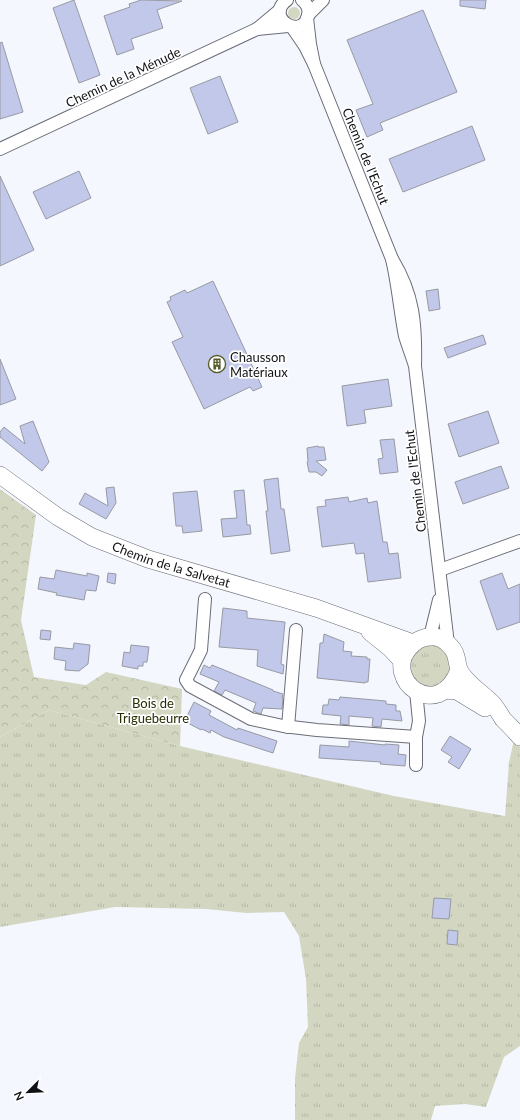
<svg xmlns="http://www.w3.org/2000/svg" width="520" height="1120" viewBox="0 0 520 1120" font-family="Lato,sans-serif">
<defs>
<pattern id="grass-tufts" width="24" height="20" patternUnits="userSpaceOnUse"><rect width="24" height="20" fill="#d3d7c1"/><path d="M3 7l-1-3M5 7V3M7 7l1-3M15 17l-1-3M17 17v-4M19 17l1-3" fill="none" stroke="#b4b8a5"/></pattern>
<pattern id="forest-crowns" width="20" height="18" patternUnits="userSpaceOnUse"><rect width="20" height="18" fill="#d3d7c1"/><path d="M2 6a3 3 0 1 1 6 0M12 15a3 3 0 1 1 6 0" fill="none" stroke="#b4b8a5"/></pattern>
</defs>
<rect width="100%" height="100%" fill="#f5f7ff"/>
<g fill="url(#grass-tufts)">
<circle cx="294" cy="13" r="6"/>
<path d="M 434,644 C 471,661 437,704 411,679 L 411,654 L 414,649 Z"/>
<path d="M 49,710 L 180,746 L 394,796 L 505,816 L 509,762 L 514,740 L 520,747 L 520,1046 L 504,1057 L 486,1107 L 465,1104 L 435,1106 L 431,1120 L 295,1120 L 295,1078 L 299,1043 L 308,1027 L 306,979 L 299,936 L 284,912 L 246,913 L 206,909 L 115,907 L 0,927 L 0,737 Z"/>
</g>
<path fill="url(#forest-crowns)" d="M 0,489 L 36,515 L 21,620 L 34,677 L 86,685 L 106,672 L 182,689 L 180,746 L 49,710 L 0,737 Z"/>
<g fill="#c1c8e9" stroke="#989aa3">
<path d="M 74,0 L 100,75 L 79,83 L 53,8 Z"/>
<path d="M 141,0 L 182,1 L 157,10 L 163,28 L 131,39 L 134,49 L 117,55 L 104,16 L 130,7 L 129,4 Z"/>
<path d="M 460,0 L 486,0 L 485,9 L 460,6 Z"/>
<path d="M 423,10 L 457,92 L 380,123 L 383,130 L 367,137 L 356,110 L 373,104 L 347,40 Z"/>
<path d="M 2,42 L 23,112 L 0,119 L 0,43 Z"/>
<path d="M 220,76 L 238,122 L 208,134 L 190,88 Z"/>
<path d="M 472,126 L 485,160 L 403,192 L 389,159 Z"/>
<path d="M 79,171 L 91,198 L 46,219 L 33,192 Z"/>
<path d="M 0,176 L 34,250 L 0,266 Z"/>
<path d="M 213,281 L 262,387 L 253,391 L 250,387 L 204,409 L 172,342 L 183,337 L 167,302 L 171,300 L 170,297 L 185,290 L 187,293 Z"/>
<path d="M 438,289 L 440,309 L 429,311 L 426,291 Z"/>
<path d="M 483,335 L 486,344 L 448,358 L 444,348 Z"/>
<path d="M 0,359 L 16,399 L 0,405 Z"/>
<path d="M 388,379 L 392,406 L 364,410 L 366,423 L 347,426 L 342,386 Z"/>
<path d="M 488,411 L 499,443 L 459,457 L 448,424 Z"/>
<path d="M 33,421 L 49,462 L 42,471 L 0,437 L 0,432 L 4,427 L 25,444 L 20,426 Z"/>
<path d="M 394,439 L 398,472 L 380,474 L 378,459 L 383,458 L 380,440 Z"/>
<path d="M 318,446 L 318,447 L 324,447 L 326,460 L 316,461 L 327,470 L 322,476 L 316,472 L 309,472 L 307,462 L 308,462 L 307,448 Z"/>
<path d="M 501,466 L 509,488 L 463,504 L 455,482 Z"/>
<path d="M 278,478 L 281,509 L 284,509 L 290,551 L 271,554 L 266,511 L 268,511 L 264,480 Z"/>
<path d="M 114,487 L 116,503 L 106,519 L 79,504 L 85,493 L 108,506 L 106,488 Z"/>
<path d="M 244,490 L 247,525 L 250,525 L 251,534 L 223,537 L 221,519 L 237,518 L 234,491 Z"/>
<path d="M 197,491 L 202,531 L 183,533 L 182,526 L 176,526 L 173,493 Z"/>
<path d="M 348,497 L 349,502 L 367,498 L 368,503 L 377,501 L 383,542 L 387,542 L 389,554 L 398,553 L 401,578 L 368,582 L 364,553 L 356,554 L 354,543 L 322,547 L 317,507 L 326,506 L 325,500 Z"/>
<path d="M 56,570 L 87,576 L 87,573 L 99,576 L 96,591 L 86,590 L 84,600 L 56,595 L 57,593 L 38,589 L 40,577 L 54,579 Z"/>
<path d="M 108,573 L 116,574 L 115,584 L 107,582 Z"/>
<path d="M 502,573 L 508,589 L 520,584 L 520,622 L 497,630 L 480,581 Z"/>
<path d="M 223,608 L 247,611 L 247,618 L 285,622 L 281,664 L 284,665 L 283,674 L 257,666 L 258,650 L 219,647 Z"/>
<path d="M 41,630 L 51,631 L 50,640 L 40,639 Z"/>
<path d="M 324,634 L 344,642 L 343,651 L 352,652 L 351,656 L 367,657 L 367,659 L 370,659 L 368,682 L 365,682 L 365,683 L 317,678 L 320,643 L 323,643 Z"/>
<path d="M 74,643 L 90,645 L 88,664 L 79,671 L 65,670 L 66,661 L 54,659 L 55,647 L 73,649 Z"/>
<path d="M 131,645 L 149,647 L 147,662 L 143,662 L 143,666 L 138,666 L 138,669 L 122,666 L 124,652 L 130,653 Z"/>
<path d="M 204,665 L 210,668 L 212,665 L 273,690 L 273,691 L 283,694 L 282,698 L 283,698 L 282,709 L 263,708 L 261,714 L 253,711 L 256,703 L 225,690 L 222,695 L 214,691 L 219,682 L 200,674 Z"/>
<path d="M 340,697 L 386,701 L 386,704 L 396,705 L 396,711 L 400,711 L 402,721 L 382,719 L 381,727 L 372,726 L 373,718 L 349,716 L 349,725 L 340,724 L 341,716 L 322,714 L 323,705 L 328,705 L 329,699 L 339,700 Z"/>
<path d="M 194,702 L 211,711 L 209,715 L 237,730 L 238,728 L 277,741 L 273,753 L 224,737 L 211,730 L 210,733 L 202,729 L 201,730 L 186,722 L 189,717 L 187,716 Z"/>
<path d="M 450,736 L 471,749 L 459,769 L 448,762 L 452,757 L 441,750 Z"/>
<path d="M 349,741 L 385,745 L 385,744 L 399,745 L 398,754 L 406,755 L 405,766 L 380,764 L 381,762 L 319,758 L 320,745 L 349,747 Z"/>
<path d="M 434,898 L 451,899 L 449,919 L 432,918 Z"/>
<path d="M 448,930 L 458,931 L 457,945 L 447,944 Z"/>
</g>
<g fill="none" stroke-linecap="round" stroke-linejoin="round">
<g stroke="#6b6d76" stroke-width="14">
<g id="minor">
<path d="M 287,0 C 264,17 301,41 308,16 C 310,9 307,4 302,0"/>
<path d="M 280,10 L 257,29 L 288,26"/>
<path d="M 308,15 L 323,0"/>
<path d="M 292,27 L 305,46 L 314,64 L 310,44 L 307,18"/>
<path d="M 314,64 L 392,259"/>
<path d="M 0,149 L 257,29"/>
<path d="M 415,366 C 412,356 408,346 405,336 C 400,311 398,284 392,259 C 414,295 416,325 415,366 L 448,644"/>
<path d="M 440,570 L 520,541"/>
<path d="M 205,599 L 201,650 L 186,680 L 190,686 L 251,719 L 283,726 L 317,730 L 416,737 L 419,721 L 416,691"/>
<path d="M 430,637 L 439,600"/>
<path d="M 288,727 L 296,630"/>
<path d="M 416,765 L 416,737"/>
</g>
</g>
<g stroke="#6b6d76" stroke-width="18">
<g id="secondary">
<path id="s1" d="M 0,475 L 58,517 L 92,537 L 148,559 L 316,608 L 413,643"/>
<path d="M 370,632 L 390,648 L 402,661"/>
<path d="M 459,670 C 438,724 382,679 409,648 C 414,642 422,637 430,637 C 438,636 446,641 451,647 C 458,654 456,662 459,669 C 460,672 462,675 464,677 C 472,687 484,695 493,704 C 497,709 500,714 503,719 C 509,725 515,731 520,737"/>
<path d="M 445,690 L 457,691 L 485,708"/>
</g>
</g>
<use href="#minor" stroke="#fff" stroke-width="12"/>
<use href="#secondary" stroke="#fff" stroke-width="17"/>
</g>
<defs>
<g id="building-ring" transform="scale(0.9)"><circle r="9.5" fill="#fff" stroke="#565b29" stroke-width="1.5"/><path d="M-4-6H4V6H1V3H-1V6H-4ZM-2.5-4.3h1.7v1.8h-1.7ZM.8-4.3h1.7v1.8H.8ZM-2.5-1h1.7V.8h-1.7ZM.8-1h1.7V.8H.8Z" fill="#565b29"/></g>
</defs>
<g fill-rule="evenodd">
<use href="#building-ring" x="217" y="364"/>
</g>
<g text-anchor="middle" stroke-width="3.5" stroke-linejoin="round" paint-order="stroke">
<g font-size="13" fill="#101114" stroke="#fff">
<text transform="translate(123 77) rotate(-25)" y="5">Chemin de la Ménude</text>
<text transform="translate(366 156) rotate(68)" y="5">Chemin de l'Echut</text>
<text transform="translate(415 481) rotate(-97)" y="5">Chemin de l'Echut</text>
<text dy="5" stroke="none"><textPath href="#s1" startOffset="195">Chemin de la Salvetat</textPath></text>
</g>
<g font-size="13" fill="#101114" stroke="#fff" text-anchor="start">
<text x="230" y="362">Chausson<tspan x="230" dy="15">Matériaux</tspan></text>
</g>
<g font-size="13" fill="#292c01" stroke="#fff">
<text x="153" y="708">Bois de<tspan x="153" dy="15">Triguebeurre</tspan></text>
</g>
</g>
<g transform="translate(28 1092) rotate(246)" stroke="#ffffff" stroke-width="3" paint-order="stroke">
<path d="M0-3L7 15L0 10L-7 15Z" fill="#101114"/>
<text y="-6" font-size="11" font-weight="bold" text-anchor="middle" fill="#101114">N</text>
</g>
</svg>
